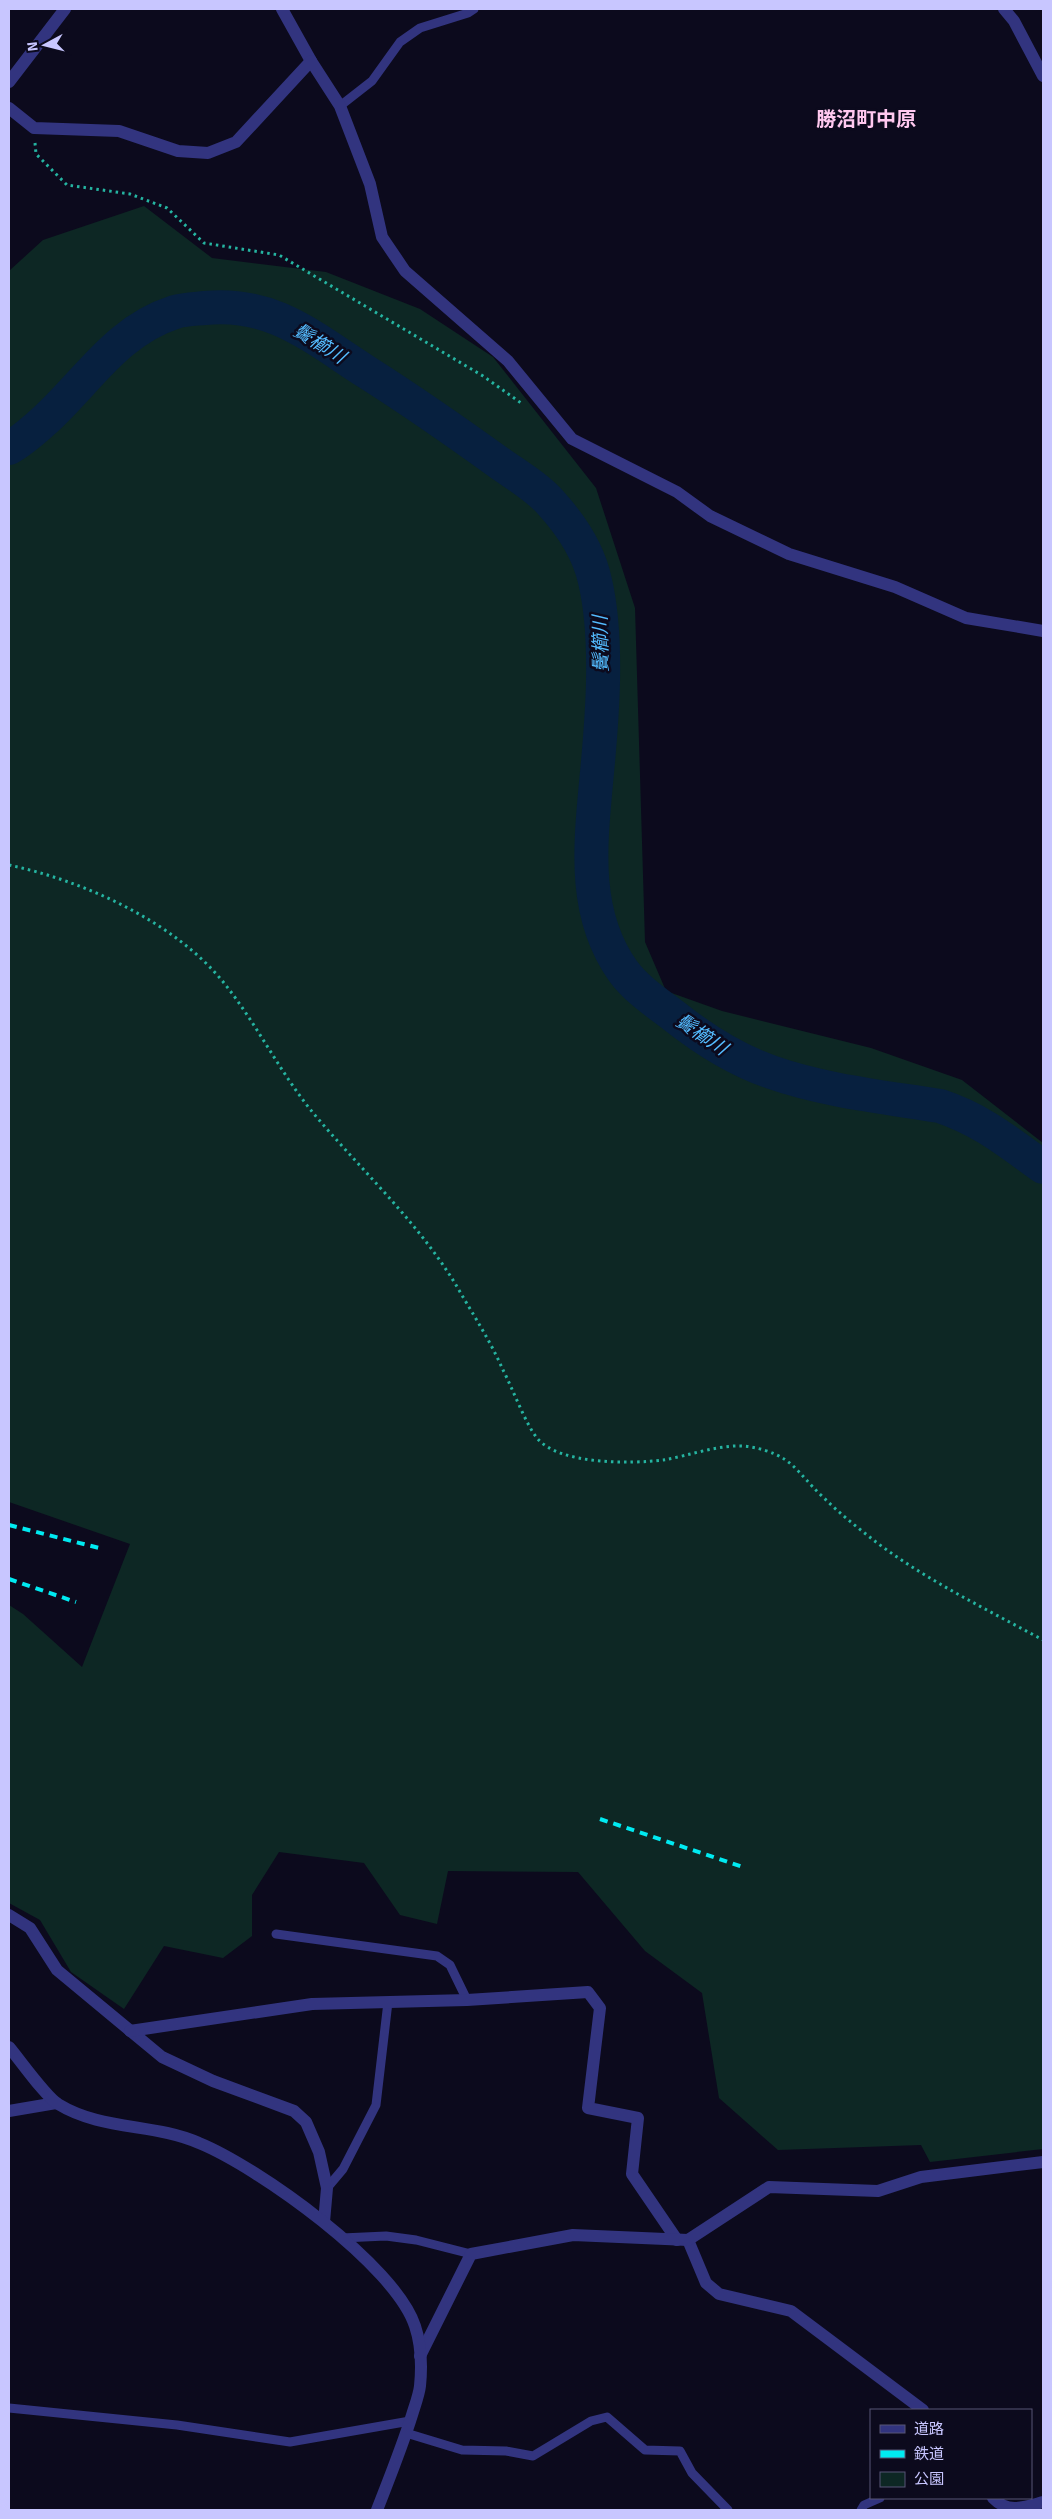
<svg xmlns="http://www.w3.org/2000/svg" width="1052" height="2519" viewBox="0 0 1052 2519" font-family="Signika,'Noto Sans JP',sans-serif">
<rect width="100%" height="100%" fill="#0c0a1d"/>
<path fill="#0d2724" d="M 144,206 L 212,258 L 326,272 L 420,309 L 493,357 L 596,488 L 635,608 L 645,942 L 666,991 L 722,1011 L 871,1048 L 962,1080 L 1043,1143 L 1043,2149 L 930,2162 L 921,2145 L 778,2150 L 719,2098 L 702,1993 L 645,1951 L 578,1872 L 448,1871 L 437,1924 L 400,1915 L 364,1863 L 279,1852 L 252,1895 L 252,1936 L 223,1958 L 164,1946 L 124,2009 L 71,1972 L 40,1920 L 9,1903 L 9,1605 L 23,1614 L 82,1667 L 130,1544 L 9,1502 L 9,271 L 43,240 Z"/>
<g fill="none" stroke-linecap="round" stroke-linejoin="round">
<path stroke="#07203f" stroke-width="34" d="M 9,448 C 22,441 33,431 44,421 C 88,381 116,331 175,312 C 185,309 195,309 205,308 C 273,301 313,338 368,373 C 412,401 455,431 498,462 C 516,475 537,487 551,503 C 571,525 589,553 595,581 C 609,641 602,722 596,783 C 590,848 583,915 623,971 C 636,989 657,1003 674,1016 C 703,1039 736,1060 771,1072 C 825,1091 884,1097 940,1106 C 982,1120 1008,1142 1043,1167"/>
<g stroke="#25b4a1" stroke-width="3" stroke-dasharray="2.5 4" stroke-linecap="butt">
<path d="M 35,143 L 36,154 L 67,185 L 130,194 L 167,208 L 204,243 L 279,255 L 483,376 L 521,403"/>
<path d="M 9,865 C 84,881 175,922 224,983 C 257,1024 280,1073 314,1114 C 362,1171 417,1221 456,1285 C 472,1313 490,1340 503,1370 C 512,1387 526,1425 537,1438 C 559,1465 631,1464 663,1460 C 689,1456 724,1442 751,1447 C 793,1455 795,1471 823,1497 C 839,1513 858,1528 876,1542 C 928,1581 986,1609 1043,1640"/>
</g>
<g stroke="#32347f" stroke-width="9">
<path d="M 340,106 L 372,81 L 400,42 L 420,28 L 468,13 L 474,9"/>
<path d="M 276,1934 L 437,1956 L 450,1965 L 467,2000"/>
<path d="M 327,2188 L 343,2169 L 376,2105 L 388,2002"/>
<path d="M 342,2238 L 386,2236 L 416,2240 L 471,2254"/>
<path d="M 9,2408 L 177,2425 L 290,2442 L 410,2421"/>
<path d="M 406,2433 L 462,2450 L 506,2451 L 533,2456 L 591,2421 L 607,2417 L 645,2450 L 680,2451 L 692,2473 L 728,2510"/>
<path d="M 861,2510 L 864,2505 L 880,2498"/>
</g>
<g stroke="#32347f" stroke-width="12">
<path d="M 282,9 L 311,61"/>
<path d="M 1004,9 L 1014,21 L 1043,76"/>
<path d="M 9,108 L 34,128 L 119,131 L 178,151 L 208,153 L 236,142 L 311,61 L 340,106 L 370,184 L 382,237 L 405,271 L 508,361 L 572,439 L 677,492 L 710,516 L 789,554 L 895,587 L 966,618 L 1043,631"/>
<path d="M 9,1915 L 30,1928 L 57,1970 L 162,2057 L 213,2081 L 294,2111 L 306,2122 L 319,2152 L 327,2188 L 324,2222"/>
<path d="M 130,2031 L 312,2004 L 467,2000 L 588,1992 L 600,2008 L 588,2108 L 638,2118 L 632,2174 L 677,2240"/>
<path d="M 9,2111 L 56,2103"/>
<path d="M 688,2240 L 706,2283 L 719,2294 L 791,2311 L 923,2410"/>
<path d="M 420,2356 L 471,2254 L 573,2235 L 688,2240 L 769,2187 L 878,2191 L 921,2177 L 1043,2162"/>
<path d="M 993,2498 C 1008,2514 1025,2507 1043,2502"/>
</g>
<g stroke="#32347f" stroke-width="12">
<path d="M 9,82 L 65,9"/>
<path d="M 9,2047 C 20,2060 46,2097 58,2104 C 102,2131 154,2123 199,2143 C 258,2167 395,2265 415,2326 C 421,2344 422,2366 420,2386 C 419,2395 415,2405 412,2415 C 402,2447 389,2479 377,2510"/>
</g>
<g stroke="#00eaf1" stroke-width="4" stroke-dasharray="8 6" stroke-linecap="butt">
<path d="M 9,1525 L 99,1548"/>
<path d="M 9,1579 L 76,1602"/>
<path d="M 600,1819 L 746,1868"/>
</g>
</g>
<g text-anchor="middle" stroke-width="5" stroke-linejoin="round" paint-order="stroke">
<g font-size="19" font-style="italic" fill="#54bcff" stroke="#0c0a1d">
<text transform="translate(320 343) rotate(32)" y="7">鬢櫛川</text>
<text transform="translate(600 644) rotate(-91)" y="7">鬢櫛川</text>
<text transform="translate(702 1034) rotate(34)" y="7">鬢櫛川</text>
</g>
<g font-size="20" font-weight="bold" fill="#ffc8ef" stroke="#0c0a1d">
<text x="866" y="126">勝沼町中原</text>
</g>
</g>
<rect width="1052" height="2519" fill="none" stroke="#c8c6ff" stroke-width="20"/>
<rect x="870" y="2409" width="162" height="90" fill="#0c0a1d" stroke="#575577"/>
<rect x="880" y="2425" width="25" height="8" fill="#32347f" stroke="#575577"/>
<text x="914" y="2434" font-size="15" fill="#c8c6ff">道路</text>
<rect x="880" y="2450" width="25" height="8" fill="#00eaf1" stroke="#575577"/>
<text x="914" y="2459" font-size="15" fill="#c8c6ff">鉄道</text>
<rect x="880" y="2472" width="25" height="15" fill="#0d2724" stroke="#575577"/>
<text x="914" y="2484" font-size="15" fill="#c8c6ff">公園</text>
<g transform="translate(45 45) rotate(263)" stroke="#0c0a1d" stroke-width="4" paint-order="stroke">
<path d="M0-4L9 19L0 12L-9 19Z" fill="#c8c6ff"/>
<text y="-8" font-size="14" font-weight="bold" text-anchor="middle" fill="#c8c6ff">N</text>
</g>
</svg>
